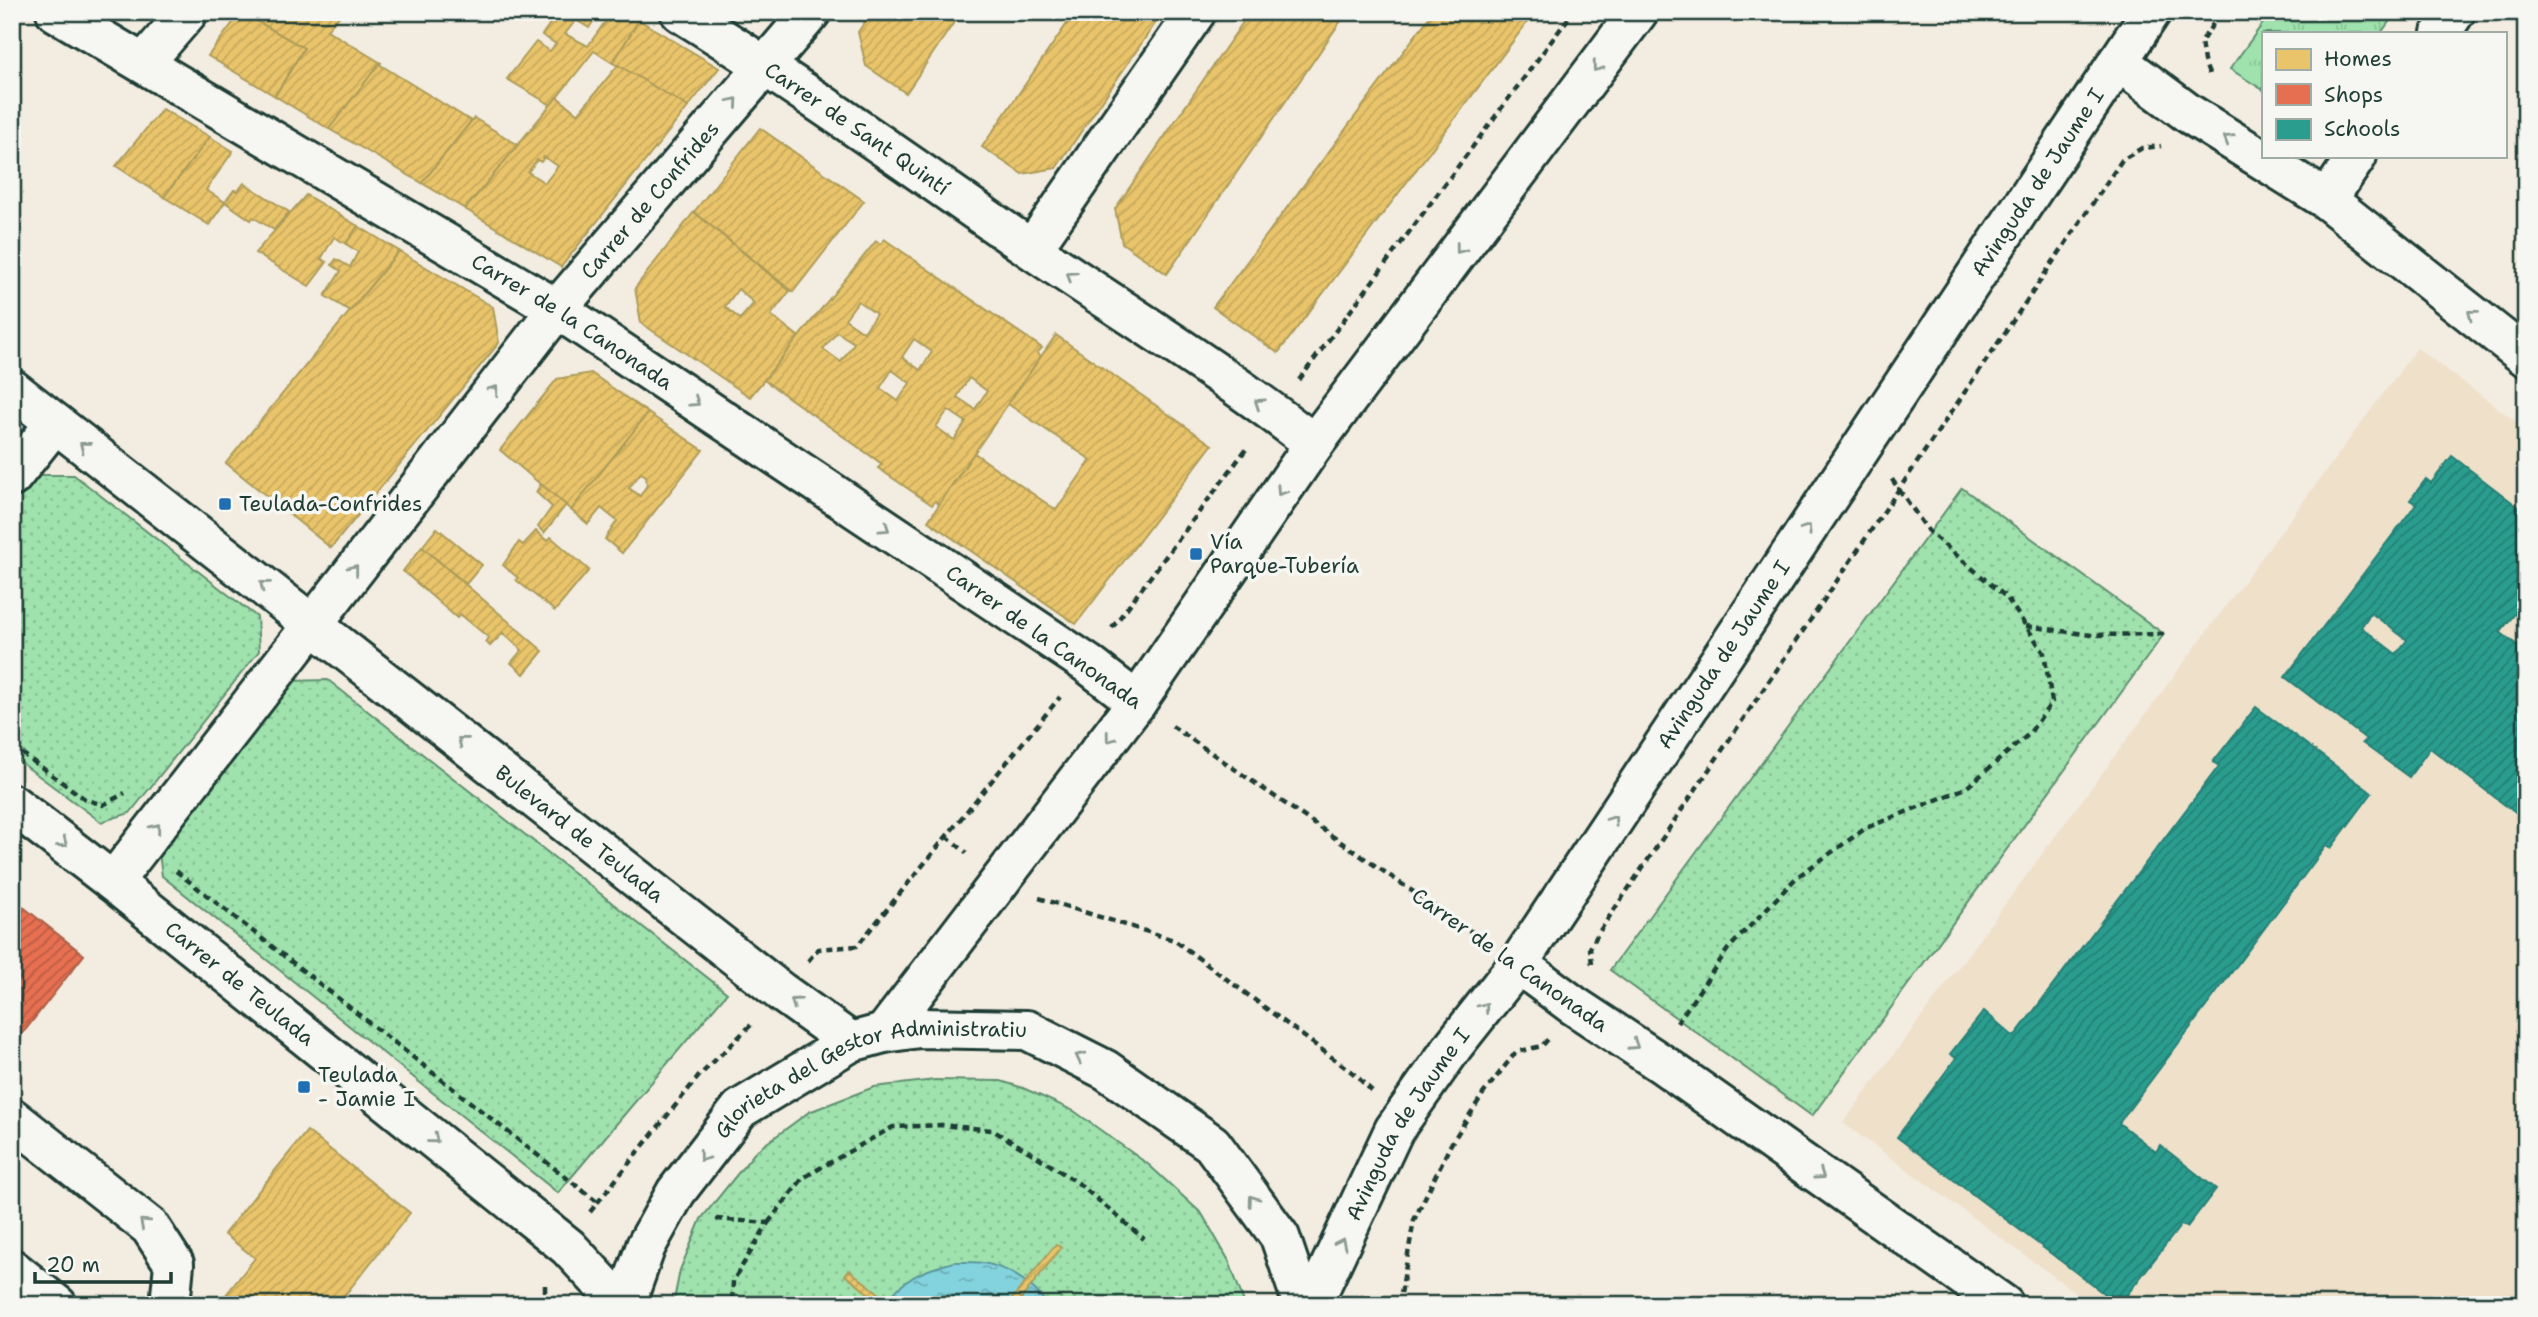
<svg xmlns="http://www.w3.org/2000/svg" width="2538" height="1317" viewBox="0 0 2538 1317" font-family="'Shantell Sans',sans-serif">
<defs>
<pattern id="grass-tufts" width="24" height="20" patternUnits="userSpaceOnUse" patternTransform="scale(1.75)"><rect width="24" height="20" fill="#9fe2ad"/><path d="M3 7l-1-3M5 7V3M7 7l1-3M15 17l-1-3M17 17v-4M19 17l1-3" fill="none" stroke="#88c395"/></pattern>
<pattern id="park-dots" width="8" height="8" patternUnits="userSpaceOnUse" patternTransform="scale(1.75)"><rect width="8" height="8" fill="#9fe2ad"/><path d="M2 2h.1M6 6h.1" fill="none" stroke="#88c395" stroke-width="1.8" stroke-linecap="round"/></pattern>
<pattern id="water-ripples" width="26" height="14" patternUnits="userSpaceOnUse" patternTransform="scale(1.75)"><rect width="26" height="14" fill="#83d3de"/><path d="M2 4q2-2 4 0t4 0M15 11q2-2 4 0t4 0" fill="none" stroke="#6bacb5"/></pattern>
<pattern id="homes-hatch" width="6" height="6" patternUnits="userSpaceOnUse" patternTransform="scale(1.75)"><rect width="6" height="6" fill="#e9c46a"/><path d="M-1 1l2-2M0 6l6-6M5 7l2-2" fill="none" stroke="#c7a95c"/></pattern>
<pattern id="shops-hatch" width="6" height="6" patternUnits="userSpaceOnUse" patternTransform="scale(1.75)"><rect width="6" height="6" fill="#e76f51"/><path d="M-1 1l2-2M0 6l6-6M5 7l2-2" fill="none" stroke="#bb5c44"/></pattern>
<pattern id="schools-hatch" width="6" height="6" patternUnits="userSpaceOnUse" patternTransform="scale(1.75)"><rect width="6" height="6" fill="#2a9d8f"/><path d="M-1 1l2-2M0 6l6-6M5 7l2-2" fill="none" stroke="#238176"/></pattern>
</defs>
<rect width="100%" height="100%" fill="#f3ece0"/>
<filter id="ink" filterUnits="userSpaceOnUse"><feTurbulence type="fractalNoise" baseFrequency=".0143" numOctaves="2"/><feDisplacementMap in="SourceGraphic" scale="14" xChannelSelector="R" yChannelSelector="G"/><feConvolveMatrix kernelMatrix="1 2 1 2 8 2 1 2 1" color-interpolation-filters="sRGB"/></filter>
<g filter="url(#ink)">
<path fill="#efe0ca" d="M 2417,348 L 2526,429 L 2526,1305 L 2093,1305 L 1843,1123 Z"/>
<path fill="url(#grass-tufts)" stroke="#5f9070" stroke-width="2" d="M 2271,12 L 2396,12 L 2381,33 L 2263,33 L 2263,90 L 2230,69 Z"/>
<g fill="url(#park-dots)" stroke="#5f9070" stroke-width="2">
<path d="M 35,475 L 74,475 L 257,617 L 259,651 L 130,813 L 101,822 L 12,756 L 12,505 Z"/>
<path d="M 1962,488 L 2164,634 L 1812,1116 L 1610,970 Z"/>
<path d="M 328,680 L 727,993 L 558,1193 L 162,876 L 158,844 L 287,681 Z"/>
<path d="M 935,1080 L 1001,1081 L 1023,1088 L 1074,1111 L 1149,1165 L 1202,1214 L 1229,1261 L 1245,1305 L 673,1305 L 680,1270 L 701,1219 L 756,1151 L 809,1112 L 874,1087 Z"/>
</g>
<path fill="url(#water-ripples)" stroke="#5b979a" stroke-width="2" d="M 954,1262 C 964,1262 977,1261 988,1264 C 1010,1269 1035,1285 1047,1305 L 884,1305 C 903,1278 923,1270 954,1262 Z"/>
<g fill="url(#homes-hatch)" stroke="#ac9c5a" stroke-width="2" fill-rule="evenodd">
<path d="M 241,12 L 304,48 L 275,96 L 208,56 Z"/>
<path d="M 242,12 L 343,12 L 327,30 L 381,63 L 329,129 L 275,96 L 304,48 Z"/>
<path d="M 558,12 L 599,12 L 589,28 L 576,20 L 565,34 L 588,46 L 612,12 L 626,12 L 639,20 L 613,63 L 594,51 L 551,105 L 507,79 L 536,42 L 550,51 L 556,44 L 542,35 Z"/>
<path d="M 872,12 L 961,12 L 906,93 L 866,66 L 858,32 Z"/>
<path d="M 1075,12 L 1163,12 L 1056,168 L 1022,174 L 982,147 Z"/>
<path d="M 1250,12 L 1347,12 L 1167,274 L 1122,243 L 1115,209 Z"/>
<path d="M 1433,12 L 1535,12 L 1278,353 L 1213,307 Z"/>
<path d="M 639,20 L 719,68 L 688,107 L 613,63 Z"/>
<path d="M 379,64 L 471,121 L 422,183 L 329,129 Z"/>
<path d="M 618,65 L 688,107 L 561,267 L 465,209 L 557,97 L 578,114 ZM 544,157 L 558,166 L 545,183 L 528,172 L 537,160 L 541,162 Z"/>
<path d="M 162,109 L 210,137 L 164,197 L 116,166 Z"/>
<path d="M 474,118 L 518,145 L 465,209 L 422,183 Z"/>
<path d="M 760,128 L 864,201 L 793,292 L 694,212 Z"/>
<path d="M 210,137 L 233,151 L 206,190 L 225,202 L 209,225 L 164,197 Z"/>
<path d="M 244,183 L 289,212 L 274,230 L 253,217 L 251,220 L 225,202 L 234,190 L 238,191 Z"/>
<path d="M 306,195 L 358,226 L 346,244 L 334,237 L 321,259 L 327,262 L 309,286 L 255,253 Z"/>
<path d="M 694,212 L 790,291 L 771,315 L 799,337 L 750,397 L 641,323 L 635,288 ZM 738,289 L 754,303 L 740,319 L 725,307 Z"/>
<path d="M 358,226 L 399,251 L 350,311 L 325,296 L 341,271 L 332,265 L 336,259 L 350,267 L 358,252 L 346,244 Z"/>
<path d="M 884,239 L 1042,348 L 1037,353 L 1041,356 L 939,504 L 935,501 L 932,505 L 878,468 L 882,464 L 764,380 L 876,241 L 881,244 ZM 858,301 L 876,314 L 864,332 L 845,319 ZM 837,332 L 854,343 L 841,362 L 823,349 ZM 914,339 L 932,352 L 920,370 L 902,357 ZM 892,370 L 910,383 L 898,401 L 880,388 ZM 969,378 L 987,391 L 975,409 L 957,397 ZM 948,410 L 966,422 L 954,440 L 936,427 Z"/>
<path d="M 399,251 L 493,307 L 499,343 L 331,548 L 226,463 Z"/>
<path d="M 1056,335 L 1212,445 L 1076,624 L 928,521 L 974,453 L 1056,510 L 1091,460 L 1008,404 Z"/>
<path d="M 591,373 L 648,413 L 571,510 L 500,450 L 557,379 Z"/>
<path d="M 648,413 L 703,450 L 622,553 L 605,539 L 617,521 L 601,508 L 588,524 L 571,510 ZM 641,473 L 646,476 L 647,485 L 640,496 L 629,488 Z"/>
<path d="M 541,484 L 566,505 L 544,533 L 538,527 L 552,507 L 536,492 Z"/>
<path d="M 437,528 L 482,565 L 466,584 L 422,547 Z"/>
<path d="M 536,531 L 547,541 L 551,537 L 589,570 L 555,611 L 516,580 L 518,578 L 503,565 L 519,542 L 523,545 Z"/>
<path d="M 422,547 L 543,651 L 524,674 L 511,663 L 522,650 L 503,633 L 490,646 L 486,642 L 489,638 L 460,614 L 457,618 L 403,571 Z"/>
<path d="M 307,1131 L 410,1213 L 337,1305 L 218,1305 L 255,1258 L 224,1234 Z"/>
<path d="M 1056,1244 L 1061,1248 L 1016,1305 L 1007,1305 Z"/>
<path d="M 849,1270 L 894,1305 L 883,1305 L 845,1275 Z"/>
</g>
<path fill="url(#shops-hatch)" stroke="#ab6048" stroke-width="2" d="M 12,898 L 84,955 L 12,1047 Z"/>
<g fill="url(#schools-hatch)" stroke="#278074" stroke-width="2" fill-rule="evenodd">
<path d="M 2452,456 L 2526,513 L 2526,600 L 2500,632 L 2526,652 L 2526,821 L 2430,748 L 2409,777 L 2362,743 L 2366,739 L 2285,677 L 2416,504 L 2410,500 L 2426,479 L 2431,483 ZM 2371,613 L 2407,640 L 2396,654 L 2361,627 Z"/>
<path d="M 2256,707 L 2372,793 L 2331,848 L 2326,846 L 2119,1123 L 2156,1152 L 2160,1145 L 2216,1189 L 2187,1227 L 2181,1225 L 2119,1305 L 1897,1137 L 1956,1058 L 1950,1054 L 1984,1011 L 2014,1037 L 2219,766 L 2213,762 Z"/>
</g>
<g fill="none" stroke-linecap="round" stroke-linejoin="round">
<g stroke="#1f3d34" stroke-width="44">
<g id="street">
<path id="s1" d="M 56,12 L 557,309 L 1088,664 L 1137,702"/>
<path id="s2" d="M 680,12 C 800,86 915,169 1031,249 C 1125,313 1224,373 1314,444"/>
<path d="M 2441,33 L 2455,12"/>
<path d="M 2118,61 L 2188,113 L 2327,200 L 2526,357"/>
<path d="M 144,63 L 188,12"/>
<path d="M 2327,200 L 2357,156"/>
<path d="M 1032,249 L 1196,12"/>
<path d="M 12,477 L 55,423"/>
<path id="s3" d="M 113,882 L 557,309 L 811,12"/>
<path d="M 1518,964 L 1573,1005 L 1665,1066 L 2004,1305"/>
<path d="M 12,1118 L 150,1227 L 174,1264 L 170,1305"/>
<path d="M 12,1269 L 57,1305"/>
</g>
</g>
<g stroke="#1f3d34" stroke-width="44">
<g id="secondary">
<path d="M 884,1033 L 1137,702 L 1314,444 L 1638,12"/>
<path id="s4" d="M 1312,1305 L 1394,1130 L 1454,1045 L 1518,964 L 2151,12"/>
</g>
</g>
<g stroke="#1f3d34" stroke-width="44">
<g id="primary">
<path id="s5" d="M 12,389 L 781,992 L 851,1042"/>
<path id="s6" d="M 12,804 L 113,882 L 568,1247 L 622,1305"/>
<path id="s7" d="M 625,1305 L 646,1246 L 676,1192 L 740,1109 L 851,1042 L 884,1033 L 919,1028 L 1027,1030 L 1106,1070 L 1212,1144 L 1280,1237 L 1303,1305"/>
</g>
</g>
<g stroke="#1f3d34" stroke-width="4.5" stroke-dasharray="7 5" stroke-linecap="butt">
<path d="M 2209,74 L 2204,61 L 2201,42 L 2221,12"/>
<path d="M 1299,380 L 1573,12"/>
<path d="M 2026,626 L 2091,635 L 2164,634"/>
<path d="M 1112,628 L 1247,448"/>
<path d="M 1172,726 L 1482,939"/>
<path d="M 12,746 L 85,799 L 103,805 L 125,793"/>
<path d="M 946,836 L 967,853"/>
<path d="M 176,871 L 596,1201"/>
<path d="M 1039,898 L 1174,940 L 1353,1073 L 1372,1091"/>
<path d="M 808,961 L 818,949 L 857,946 L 1060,697"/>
<path d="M 1592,964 L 1590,948 L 1599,932 L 2122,160 L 2142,148 L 2161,146"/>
<path d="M 1677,1023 L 1728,949 L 1797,877 L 1866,828 L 1966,788 L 2029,734 L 2052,702 L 2044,653 L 2007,598 L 1929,532 L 1891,478"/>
<path d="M 590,1212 L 699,1076 L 753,1023"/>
<path d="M 716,1219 L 768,1223 L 733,1281 L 732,1305"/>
<path d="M 768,1223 L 803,1178 L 857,1147 L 893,1127 L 941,1125 L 992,1130 L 1035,1155 L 1078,1183 L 1144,1239"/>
<path d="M 545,1285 L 545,1305"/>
<path d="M 1399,1305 L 1414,1220 L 1451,1144 L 1483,1094 L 1516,1052 L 1542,1046 L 1549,1038"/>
</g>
<use href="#street" stroke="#f6f6f2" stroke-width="38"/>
<use href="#secondary" stroke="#f6f6f2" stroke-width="38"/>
<use href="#primary" stroke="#f6f6f2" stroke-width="38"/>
</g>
<defs><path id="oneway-chevron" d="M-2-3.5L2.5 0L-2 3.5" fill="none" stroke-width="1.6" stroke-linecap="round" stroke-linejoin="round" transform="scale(1.75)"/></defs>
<g stroke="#8a9a93">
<use href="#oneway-chevron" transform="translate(1597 67) rotate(127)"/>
<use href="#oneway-chevron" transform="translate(734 102) rotate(-50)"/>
<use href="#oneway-chevron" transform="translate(2228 139) rotate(-148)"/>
<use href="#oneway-chevron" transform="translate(1460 249) rotate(127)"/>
<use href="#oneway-chevron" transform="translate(1071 276) rotate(-146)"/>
<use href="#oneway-chevron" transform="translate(2472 314) rotate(-142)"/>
<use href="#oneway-chevron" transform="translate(494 390) rotate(-52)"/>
<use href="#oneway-chevron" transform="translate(695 402) rotate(34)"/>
<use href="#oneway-chevron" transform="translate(1259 403) rotate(-146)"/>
<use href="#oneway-chevron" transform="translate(84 446) rotate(-142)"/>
<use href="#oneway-chevron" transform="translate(1281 491) rotate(124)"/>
<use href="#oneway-chevron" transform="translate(885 528) rotate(34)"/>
<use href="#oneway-chevron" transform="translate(1807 529) rotate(-56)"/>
<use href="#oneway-chevron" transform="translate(354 569) rotate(-52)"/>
<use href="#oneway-chevron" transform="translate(264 585) rotate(-142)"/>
<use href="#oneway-chevron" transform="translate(1110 738) rotate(127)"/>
<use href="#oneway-chevron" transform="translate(462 741) rotate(-142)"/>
<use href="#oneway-chevron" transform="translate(1613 820) rotate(-56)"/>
<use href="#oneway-chevron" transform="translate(156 828) rotate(-52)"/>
<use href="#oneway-chevron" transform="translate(63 843) rotate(38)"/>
<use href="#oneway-chevron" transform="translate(795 1002) rotate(-145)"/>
<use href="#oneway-chevron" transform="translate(1484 1007) rotate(-52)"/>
<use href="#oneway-chevron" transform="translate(1634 1045) rotate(33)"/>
<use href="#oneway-chevron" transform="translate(1080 1057) rotate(-153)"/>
<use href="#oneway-chevron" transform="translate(434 1139) rotate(39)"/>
<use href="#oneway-chevron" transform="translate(703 1157) rotate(127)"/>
<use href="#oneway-chevron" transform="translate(1820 1175) rotate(35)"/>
<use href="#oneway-chevron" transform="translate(1253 1200) rotate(-126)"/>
<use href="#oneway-chevron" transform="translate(144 1223) rotate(-138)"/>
<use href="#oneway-chevron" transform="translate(1341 1243) rotate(-65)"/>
</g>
</g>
<g fill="#1f6fb2" stroke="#f6f6f2" stroke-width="2.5">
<rect x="218" y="497" width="14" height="14" rx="3.5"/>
<rect x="1189" y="547" width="14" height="14" rx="3.5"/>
<rect x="297" y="1080" width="14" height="14" rx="3.5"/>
</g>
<g text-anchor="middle" stroke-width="7" stroke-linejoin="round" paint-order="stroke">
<g font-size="21" fill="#1f3d34" stroke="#f6f6f2">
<text dy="7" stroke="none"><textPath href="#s2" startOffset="212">Carrer de Sant Quintí</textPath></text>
<text dy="7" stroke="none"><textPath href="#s4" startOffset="1339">Avinguda de Jaume I</textPath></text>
<text dy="7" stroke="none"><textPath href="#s3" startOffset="868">Carrer de Confrides</textPath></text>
<text dy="7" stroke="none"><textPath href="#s1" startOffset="602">Carrer de la Canonada</textPath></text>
<text transform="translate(1044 637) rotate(35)" y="7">Carrer de la Canonada</text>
<text dy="7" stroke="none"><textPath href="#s4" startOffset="772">Avinguda de Jaume I</textPath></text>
<text dy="7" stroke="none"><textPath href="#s5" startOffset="721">Bulevard de Teulada</textPath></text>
<text transform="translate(1510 960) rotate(35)" y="7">Carrer de la Canonada</text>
<text dy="7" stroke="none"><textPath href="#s6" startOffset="290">Carrer de Teulada</textPath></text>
<text dy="7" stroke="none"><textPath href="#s7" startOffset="366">Glorieta del Gestor Administratiu</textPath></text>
<text dy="7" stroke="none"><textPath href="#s4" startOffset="205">Avinguda de Jaume I</textPath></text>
</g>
<g font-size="21" fill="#1f3d34" stroke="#f6f6f2" text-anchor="start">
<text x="239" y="511">Teulada-Confrides</text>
<text x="1210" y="549">Vía<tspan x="1210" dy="24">Parque-Tubería</tspan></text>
<text x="318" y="1082">Teulada<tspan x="318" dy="24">- Jamie I</tspan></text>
</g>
</g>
<rect width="2538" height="1317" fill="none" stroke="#f6f6f2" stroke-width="42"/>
<rect x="21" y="21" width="2496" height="1275" fill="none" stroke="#1f3d34" stroke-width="2.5" filter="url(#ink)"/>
<rect x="2262" y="32" width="245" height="126" fill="#f6f6f2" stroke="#a0aca6" stroke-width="2"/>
<rect x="2276" y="49" width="35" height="21" fill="#e9c46a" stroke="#a0aca6" stroke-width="2"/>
<text x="2324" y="66" font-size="21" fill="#1f3d34">Homes</text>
<rect x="2276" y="84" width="35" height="21" fill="#e76f51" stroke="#a0aca6" stroke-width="2"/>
<text x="2324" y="102" font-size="21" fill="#1f3d34">Shops</text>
<rect x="2276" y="119" width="35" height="21" fill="#2a9d8f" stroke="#a0aca6" stroke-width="2"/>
<text x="2324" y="136" font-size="21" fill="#1f3d34">Schools</text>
<path d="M35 1272v10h136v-10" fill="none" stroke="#1f3d34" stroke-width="3.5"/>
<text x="46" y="1272" font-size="21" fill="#1f3d34" stroke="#f6f6f2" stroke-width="5" paint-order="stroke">20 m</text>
</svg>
